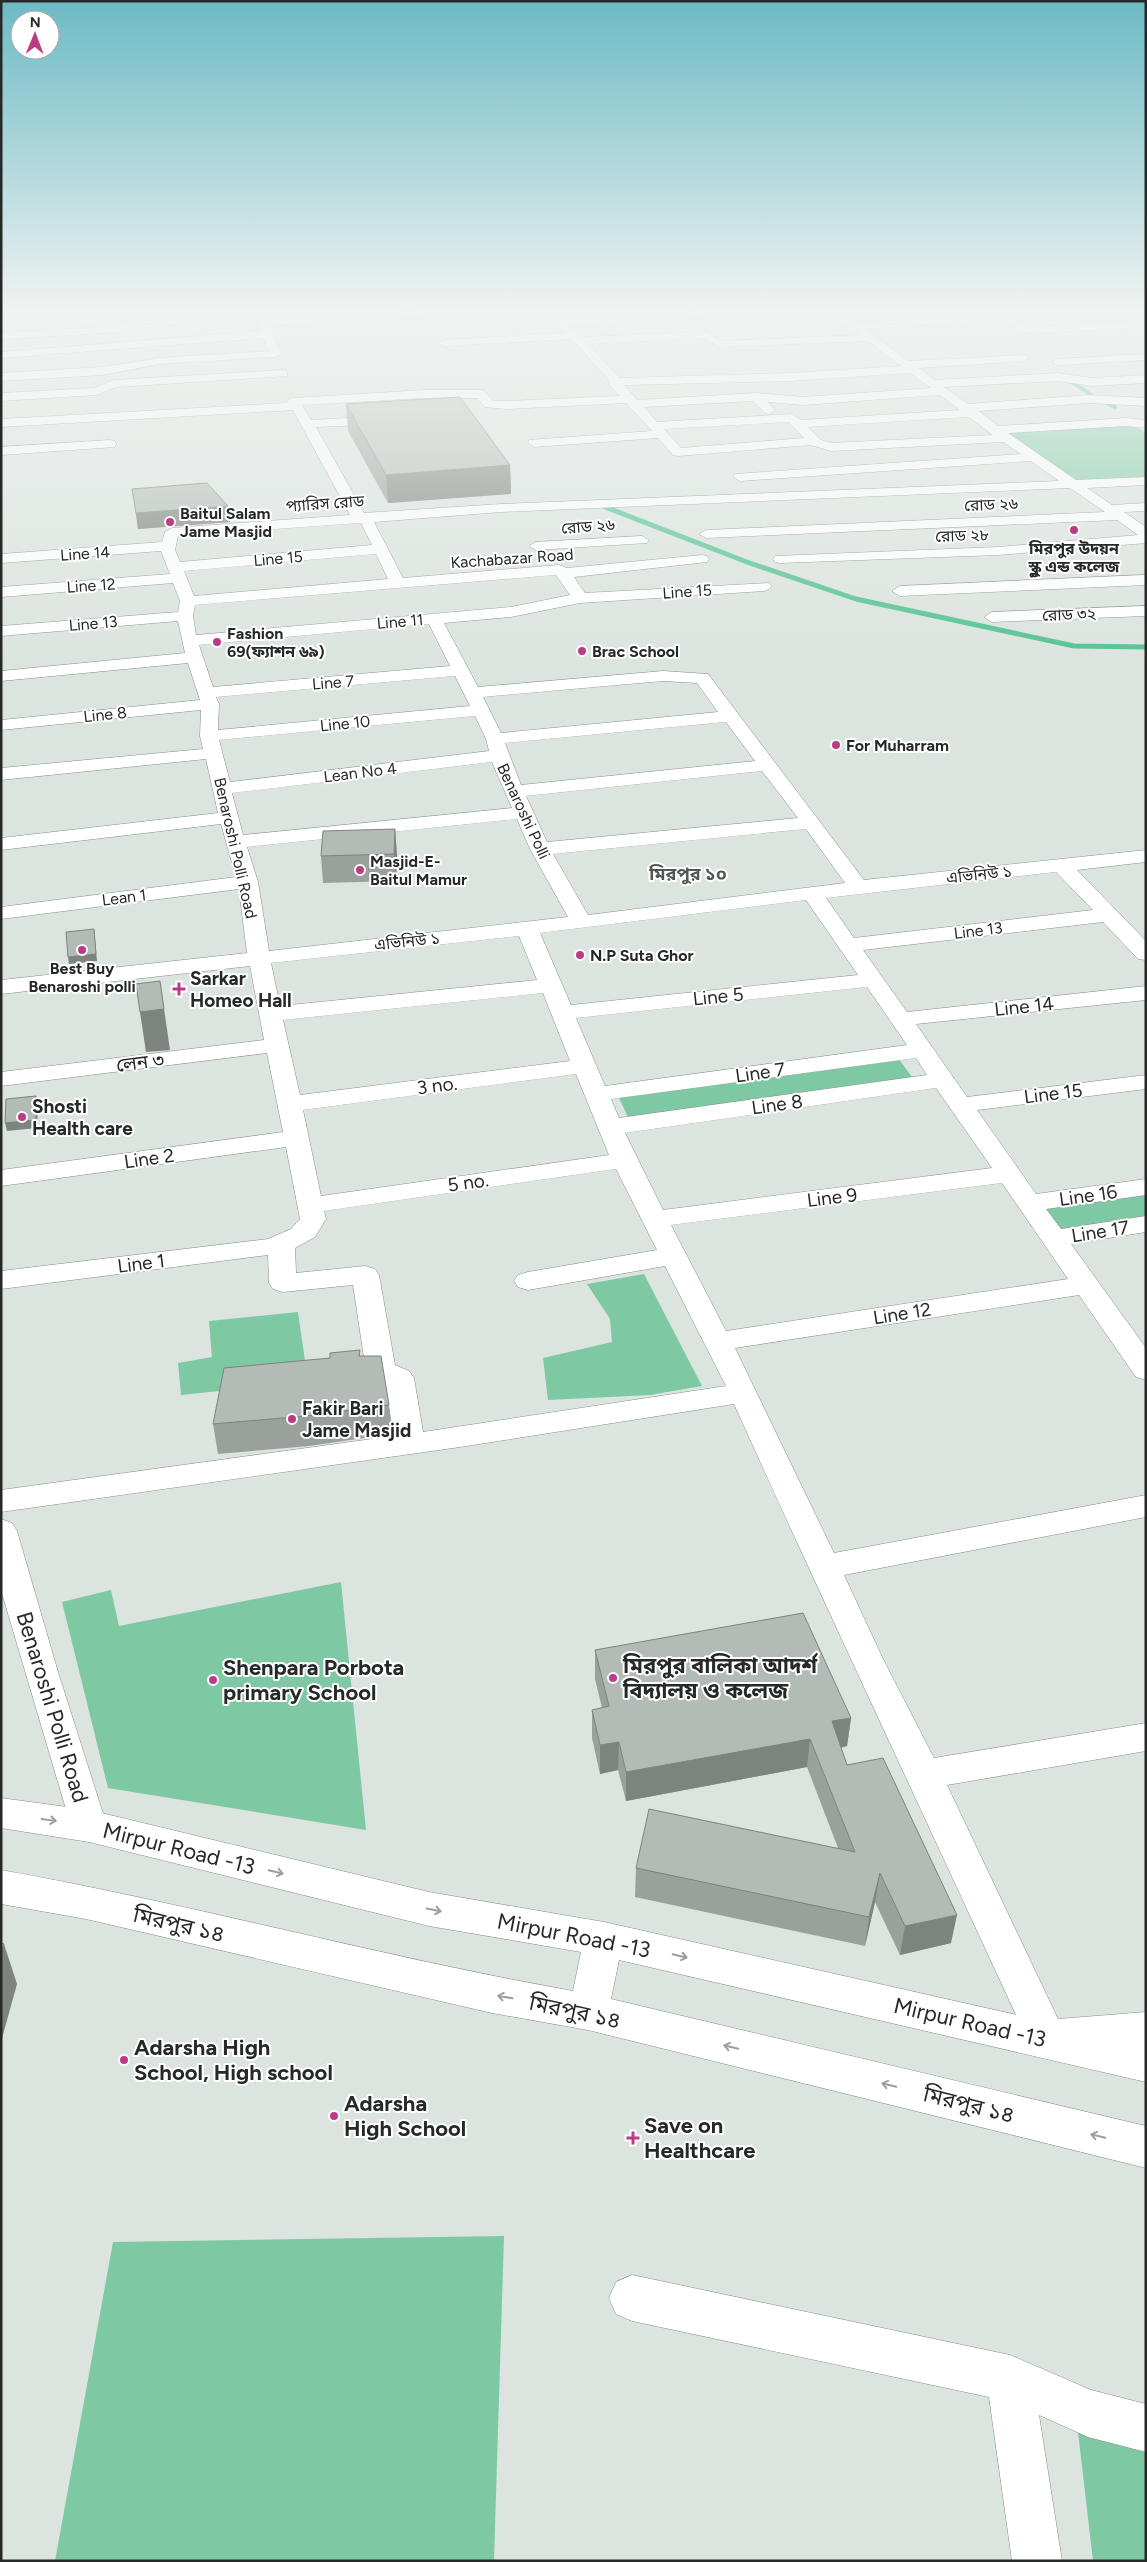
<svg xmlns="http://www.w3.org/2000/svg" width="1147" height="2562" viewBox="0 0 1147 2562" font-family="Figtree,'Noto Sans Bengali',sans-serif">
<rect width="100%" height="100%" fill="#dce4df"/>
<g fill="#7ec9a3">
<path d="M 1133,424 L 1146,433 L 1146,478 L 1071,481 L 1007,433 L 1013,431 Z"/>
<path d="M 898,1058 L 915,1081 L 630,1121 L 618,1096 Z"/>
<path d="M 1146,1191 L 1146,1221 L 1064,1234 L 1044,1207 Z"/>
<path d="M 644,1274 L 702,1386 L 650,1395 L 548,1400 L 543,1358 L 612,1342 L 610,1319 L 587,1284 Z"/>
<path d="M 298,1312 L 308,1382 L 181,1395 L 178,1363 L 212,1357 L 209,1321 Z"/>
<path d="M 341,1582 L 366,1830 L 108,1788 L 62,1602 L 111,1590 L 119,1626 Z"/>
<path d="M 504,2236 L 494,2561 L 55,2561 L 113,2242 Z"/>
<path d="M 1078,2432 L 1146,2450 L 1146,2561 L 1093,2561 Z"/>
</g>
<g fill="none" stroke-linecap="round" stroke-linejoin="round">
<path stroke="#52c290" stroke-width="4" d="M 1069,380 L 1094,397 L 1115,407"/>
<path stroke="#52c290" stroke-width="5" d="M 605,507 L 747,562 L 856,599 L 1074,646 L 1146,647"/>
<g stroke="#868e89" stroke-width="1">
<g id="minor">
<path d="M 1,310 L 145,310 L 140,313 L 1,315 Z"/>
<path d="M 253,310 L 263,310 L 267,320 L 423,311 L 428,314 L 423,317 L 270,326 L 281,354 L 275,357 L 159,364 L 103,375 L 1,381 L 1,373 L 103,367 L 159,358 L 269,351 L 263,338 L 1,358 L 1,352 L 261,331 Z"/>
<path d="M 545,310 L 556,310 L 564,319 L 725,310 L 701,318 L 570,325 L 582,337 L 706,332 L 721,341 L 859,335 L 827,310 L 839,310 L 856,323 L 1000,314 L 997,310 L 1012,311 L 1013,313 L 1011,316 L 1028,327 L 1146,321 L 1146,327 L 1033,333 L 1022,332 L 1003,320 L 864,329 L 909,361 L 1024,355 L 1030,358 L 1024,361 L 919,368 L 935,380 L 1058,373 L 1092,378 L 1146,375 L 1146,383 L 1092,386 L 1058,381 L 944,387 L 968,404 L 1089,395 L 1146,398 L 1146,406 L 1089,403 L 979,411 L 998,426 L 1126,418 L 1146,420 L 1146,428 L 1126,426 L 1008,433 L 1076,480 L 1146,477 L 1146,485 L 1087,488 L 1112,505 L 1146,503 L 1146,511 L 1124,512 L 1146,527 L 1146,543 L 998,555 L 780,563 L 775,562 L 773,559 L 775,556 L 998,547 L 1138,535 L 1117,520 L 706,538 L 699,534 L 706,530 L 1105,512 L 1070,488 L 501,512 L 374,522 L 403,578 L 559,565 L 567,568 L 702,555 L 707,556 L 709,559 L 707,562 L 574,577 L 585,593 L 769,583 L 772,586 L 769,589 L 764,591 L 580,603 L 511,617 L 444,623 L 478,687 L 663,671 L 708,674 L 864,880 L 1146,850 L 1146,862 L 1077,870 L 1146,941 L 1146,960 L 1138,959 L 1103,922 L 863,950 L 907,1012 L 1146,986 L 1146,1000 L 916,1024 L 967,1097 L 1146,1075 L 1146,1089 L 977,1110 L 1036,1194 L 1146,1179 L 1146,1195 L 1046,1209 L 1061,1229 L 1146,1216 L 1146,1232 L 1071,1244 L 1146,1348 L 1146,1380 L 1136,1377 L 1079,1295 L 735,1348 L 834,1553 L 1146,1495 L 1146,1517 L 844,1575 L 883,1659 L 934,1758 L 1146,1723 L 1146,1751 L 947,1785 L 1058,2019 L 1146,2012 L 1146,2050 L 1047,2058 L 1033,2052 C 934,1836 832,1621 734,1404 L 460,1447 L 1,1512 L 1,1490 L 394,1436 L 385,1384 L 371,1378 L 366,1371 L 353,1285 L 283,1292 L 273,1289 L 269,1283 L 268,1255 L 1,1289 L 1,1271 L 268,1239 L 291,1229 L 300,1219 L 286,1147 L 1,1186 L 1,1170 L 283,1132 L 267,1053 L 1,1086 L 1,1072 L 264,1040 L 250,966 L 1,994 L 1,980 L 247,953 L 239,889 L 1,919 L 1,907 L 236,877 L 221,824 L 1,850 L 1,838 L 218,813 L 206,759 L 1,780 L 1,768 L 203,749 L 200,736 L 201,710 L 1,730 L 1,720 L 200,700 L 188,663 L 1,681 L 1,671 L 185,653 L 178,621 L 1,636 L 1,626 L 178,612 L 180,601 L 173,583 L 1,597 L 1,587 L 170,574 L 161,551 L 1,563 L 1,554 L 162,542 L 165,532 L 172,528 L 350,515 L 293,410 L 1,427 L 1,419 L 287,403 L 289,399 L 293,398 L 425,390 L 480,390 L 484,391 L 493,401 L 507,401 L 620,396 L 610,385 L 608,379 L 572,339 L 444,346 L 438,343 L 444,340 L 566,333 ZM 704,338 L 719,347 L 868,341 L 901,366 L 791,373 L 620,378 L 588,344 ZM 910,373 L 931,388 L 803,397 L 756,393 L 637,400 L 624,385 L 791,381 ZM 940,395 L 960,410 L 801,420 L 792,414 L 657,422 L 644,407 L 753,401 L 765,413 L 769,414 L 775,410 L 768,402 L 803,405 ZM 425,398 L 477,398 L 485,407 L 507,409 L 626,403 L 652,431 L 529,440 L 528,443 L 534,447 L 658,438 L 673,455 L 678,456 L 811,445 L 831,451 L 1003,442 L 1021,454 L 735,474 L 733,477 L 740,481 L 1031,461 L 1059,481 L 501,504 L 364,513 L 316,427 L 385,424 L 391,420 L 385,416 L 311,420 L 302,405 ZM 969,417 L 993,435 L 831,443 L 821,440 L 808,427 ZM 789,422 L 804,438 L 681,448 L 664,429 ZM 361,523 L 372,545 L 180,562 L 175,550 L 178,536 ZM 376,554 L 388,579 L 194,596 L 184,571 ZM 556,575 L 570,595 L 511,607 L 196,635 L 193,616 L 195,605 ZM 429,624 L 450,666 L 213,687 L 199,645 ZM 455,676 L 470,706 L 218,730 L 219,704 L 216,697 ZM 663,681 L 697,683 L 718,712 L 501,733 L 483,697 ZM 475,716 L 486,739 L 489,751 L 230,782 L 219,740 ZM 726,722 L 755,761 L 521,785 L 505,743 ZM 492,762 L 512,808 L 243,835 L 232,793 ZM 762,771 L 798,818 L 547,842 L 526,796 ZM 517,819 L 530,849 L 568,917 L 269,951 L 258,882 L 247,847 ZM 806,829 L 845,883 L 588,915 L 553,854 ZM 1056,872 L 1093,910 L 854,938 L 826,898 ZM 806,900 L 858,975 L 571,1005 L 540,933 ZM 519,936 L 537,980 L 280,1006 L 271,963 ZM 867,987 L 907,1045 L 605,1086 L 576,1018 ZM 543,993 L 570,1061 L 300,1095 L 283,1020 ZM 916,1058 L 927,1075 L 619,1118 L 611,1099 ZM 576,1074 L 609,1155 L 321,1196 L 303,1110 ZM 936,1088 L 992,1168 L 663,1210 L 625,1133 ZM 616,1169 L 657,1250 L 528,1272 L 518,1275 L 514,1281 L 518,1287 L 528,1290 L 665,1266 L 726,1386 L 423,1432 L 414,1378 L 409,1371 L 395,1365 L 379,1275 L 375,1269 L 365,1266 L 296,1273 L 295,1248 L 315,1237 L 326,1219 L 324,1211 ZM 1002,1183 L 1068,1279 L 726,1331 L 671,1225 Z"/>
<path d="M 173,320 L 178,323 L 177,325 L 131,328 L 122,332 L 1,339 L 1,333 L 120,326 L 129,322 Z"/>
<path d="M 1146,354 L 1146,360 L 1058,365 L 1052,362 L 1058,359 Z"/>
<path d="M 283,370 L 287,372 L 287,376 L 133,386 L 116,387 L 96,395 L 1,401 L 1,393 L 94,388 L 114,380 Z"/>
<path d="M 110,440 L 115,441 L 116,444 L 115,447 L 1,455 L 1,447 Z"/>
<path d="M 642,536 L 649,540 L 647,543 L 536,550 L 529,546 L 536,542 Z"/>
<path d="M 1146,575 L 1146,585 L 900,596 L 892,591 L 900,586 Z"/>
<path d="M 1146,606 L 1146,616 L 992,622 L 984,617 L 992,612 Z"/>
<path d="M 1,1519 L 12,1523 L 17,1531 L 58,1672 L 107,1826 L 102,1837 L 89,1842 L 76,1837 L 71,1826 L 1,1590 Z"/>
<path d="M 632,2275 L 1010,2355 L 1091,2390 L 1146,2404 L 1146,2452 L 1088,2437 L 1039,2415 L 1062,2561 L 1012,2561 L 989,2397 L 632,2321 L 616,2314 L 609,2298 L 616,2282 Z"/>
</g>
</g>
<g stroke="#868e89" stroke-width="1">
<path id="major" d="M 1,1798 L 89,1810 L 429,1892 L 604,1922 L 1146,2044 L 1146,2082 L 619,1960 L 611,1999 L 1146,2126 L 1146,2168 L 588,2030 L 492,2013 L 86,1919 L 1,1904 L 1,1870 C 193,1904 381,1957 573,1991 L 581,1952 L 429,1926 L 89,1842 L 1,1828 Z"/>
</g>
<use href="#minor" fill="#fff" fill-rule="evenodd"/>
<use href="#major" fill="#fff" fill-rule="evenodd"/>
</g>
<g fill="#9aa19d">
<path d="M 346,404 L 510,465 L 511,494 L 388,503 L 348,431 Z"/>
<path d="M 132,489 L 230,522 L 138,529 Z"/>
<path d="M 395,829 L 397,856 L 396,881 L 323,883 L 321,856 Z"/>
<path d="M 360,1350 L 360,1356 L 389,1405 L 392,1434 L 309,1446 L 218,1454 L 213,1424 L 330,1358 Z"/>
<path d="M 595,1650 L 851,1718 L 847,1746 L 841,1748 L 847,1765 L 951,1943 L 900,1955 L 875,1902 L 865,1946 L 635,1897 L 636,1868 L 838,1848 L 807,1767 L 626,1801 L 618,1770 L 600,1774 L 592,1738 L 592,1710 L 602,1708 L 595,1679 Z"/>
</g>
<g fill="#7d837f">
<path d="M 510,465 L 511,494 L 388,503 L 386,475 Z"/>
<path d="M 228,506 L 230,522 L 138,529 L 136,513 Z"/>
<path d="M 395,829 L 397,856 L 396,881 L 394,854 Z"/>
<path d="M 94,929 L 97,961 L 69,964 L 68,957 Z"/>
<path d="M 160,981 L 170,1050 L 146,1052 L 140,1012 Z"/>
<path d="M 36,1096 L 38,1104 L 37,1128 L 7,1131 L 5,1123 Z"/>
<path d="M 851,1718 L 847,1746 L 828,1750 L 832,1721 Z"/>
<path d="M 810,1739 L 807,1767 L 626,1801 L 626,1772 Z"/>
<path d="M 619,1742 L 618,1770 L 600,1774 L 600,1745 Z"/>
<path d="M 880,1873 L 875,1902 L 865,1946 L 869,1917 Z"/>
<path d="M 957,1915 L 951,1943 L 900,1955 L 905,1926 Z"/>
<path d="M 4,1944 L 17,1984 L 1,2042 L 1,1953 Z"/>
</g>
<g fill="#b3bbb6" stroke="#7d837f">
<path d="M 460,397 L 510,465 L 386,475 L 346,404 Z"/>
<path d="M 207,483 L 228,506 L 136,513 L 132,489 Z"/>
<path d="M 395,829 L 394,854 L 321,856 L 323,831 Z"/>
<path d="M 94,929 L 96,954 L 68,957 L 66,932 Z"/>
<path d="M 160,981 L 164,1009 L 140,1012 L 136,984 Z"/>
<path d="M 36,1096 L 36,1120 L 5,1123 L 6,1099 Z"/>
<path d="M 360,1350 L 359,1356 L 381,1356 L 389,1405 L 306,1416 L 213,1424 L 224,1368 L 330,1358 L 330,1353 Z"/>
<path d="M 803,1613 L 851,1718 L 832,1721 L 847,1765 L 883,1758 L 957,1915 L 905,1926 L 880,1873 L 869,1917 L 636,1868 L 649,1809 L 855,1852 L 810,1739 L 626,1772 L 619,1742 L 600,1745 L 592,1710 L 609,1706 L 595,1650 Z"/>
<path d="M 1,1943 L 4,1944 L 1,1953 Z"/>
</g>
<defs><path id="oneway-shaft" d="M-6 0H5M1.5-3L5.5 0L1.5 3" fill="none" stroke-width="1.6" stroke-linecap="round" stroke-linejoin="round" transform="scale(1.25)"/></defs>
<g stroke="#9d9f9e">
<use href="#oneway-shaft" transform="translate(49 1820) rotate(8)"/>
<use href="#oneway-shaft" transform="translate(276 1872) rotate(14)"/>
<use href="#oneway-shaft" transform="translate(434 1910) rotate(11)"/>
<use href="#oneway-shaft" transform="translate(680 1956) rotate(13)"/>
<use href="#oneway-shaft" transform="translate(505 1997) rotate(-170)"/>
<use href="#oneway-shaft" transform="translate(731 2047) rotate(-166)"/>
<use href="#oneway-shaft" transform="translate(889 2085) rotate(-166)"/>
<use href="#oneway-shaft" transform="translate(1098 2136) rotate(-166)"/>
</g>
<linearGradient id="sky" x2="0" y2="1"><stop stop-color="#6cbac5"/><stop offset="0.46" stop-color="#eff3f1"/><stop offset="1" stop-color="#eff3f1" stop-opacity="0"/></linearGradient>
<rect width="1147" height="669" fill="url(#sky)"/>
<g fill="#bb3b86" stroke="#fff" stroke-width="2">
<circle cx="170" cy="522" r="5"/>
<circle cx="1074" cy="530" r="5"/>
<circle cx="217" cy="642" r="5"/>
<circle cx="582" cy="651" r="5"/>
<circle cx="836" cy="745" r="5"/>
<circle cx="360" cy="870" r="5"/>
<circle cx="82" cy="950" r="5"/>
<circle cx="580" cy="955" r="5"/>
<path d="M176.5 981.5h5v5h5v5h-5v5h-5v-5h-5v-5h5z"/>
<circle cx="22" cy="1117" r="5"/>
<circle cx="292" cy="1419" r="5"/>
<circle cx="613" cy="1678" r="5"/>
<circle cx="213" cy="1680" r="5"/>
<circle cx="124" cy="2060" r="5"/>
<circle cx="334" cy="2116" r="5"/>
<path d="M630.5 2130.5h5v5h5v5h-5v5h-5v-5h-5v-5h5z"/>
</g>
<g text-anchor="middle" stroke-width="4" stroke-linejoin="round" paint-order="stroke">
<g font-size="16" fill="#262927" stroke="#fff">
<text transform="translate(325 503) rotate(-4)" y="6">প্যারিস রোড</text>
<text transform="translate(991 504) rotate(-2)" y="6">রোড ২৬</text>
<text transform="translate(588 526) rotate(-4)" y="6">রোড ২৬</text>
<text transform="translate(962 535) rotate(-2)" y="6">রোড ২৮</text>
<text transform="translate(85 553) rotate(-4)" y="6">Line 14</text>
<text transform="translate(278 558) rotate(-5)" y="6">Line 15</text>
<text transform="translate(512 558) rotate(-4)" y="6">Kachabazar Road</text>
<text transform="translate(91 585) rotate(-4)" y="6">Line 12</text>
<text transform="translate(687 591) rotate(-4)" y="6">Line 15</text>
<text transform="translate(1069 614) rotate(-2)" y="6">রোড ৩২</text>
<text transform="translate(400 621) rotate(-5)" y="6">Line 11</text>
<text transform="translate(93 623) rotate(-5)" y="6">Line 13</text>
<text transform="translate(333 682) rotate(-5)" y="6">Line 7</text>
<text transform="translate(105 714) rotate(-6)" y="6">Line 8</text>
<text transform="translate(345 723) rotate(-6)" y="6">Line 10</text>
<text transform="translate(360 772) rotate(-7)" y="6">Lean No 4</text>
<text transform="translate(524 811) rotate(65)" y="6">Benaroshi Polli</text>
<text transform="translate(236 848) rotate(77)" y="6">Benaroshi Polli Road</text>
<text transform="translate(979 874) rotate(-6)" y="6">এভিনিউ ১</text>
<text transform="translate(124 897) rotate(-7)" y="6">Lean 1</text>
<text transform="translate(978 930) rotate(-7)" y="6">Line 13</text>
<text transform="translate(407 941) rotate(-6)" y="6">এভিনিউ ১</text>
</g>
<g font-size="16" font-weight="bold" fill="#262927" stroke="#fff" text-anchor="start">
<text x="180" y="519">Baitul Salam<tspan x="180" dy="18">Jame Masjid</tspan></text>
<text x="1074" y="554" text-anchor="middle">মিরপুর উদয়ন<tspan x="1074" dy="18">স্কুল এন্ড কলেজ</tspan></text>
<text x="227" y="639">Fashion<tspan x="227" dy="18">69(ফ্যাশন ৬৯)</tspan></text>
<text x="592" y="657">Brac School</text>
<text x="846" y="751">For Muharram</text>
<text x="370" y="867">Masjid-E-<tspan x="370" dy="18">Baitul Mamur</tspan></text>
<text x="590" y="961">N.P Suta Ghor</text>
<text x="82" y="974" text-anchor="middle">Best Buy<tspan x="82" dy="18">Benaroshi polli</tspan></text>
</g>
<g font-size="18" font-weight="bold" fill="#515854" stroke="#fff">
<text x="688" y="880">মিরপুর ১০</text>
</g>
<g font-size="19" font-weight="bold" fill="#262927" stroke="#fff" text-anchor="start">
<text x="190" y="985">Sarkar<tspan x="190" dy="22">Homeo Hall</tspan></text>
<text x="32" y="1113">Shosti<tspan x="32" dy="22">Health care</tspan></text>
<text x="302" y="1415">Fakir Bari<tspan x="302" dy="22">Jame Masjid</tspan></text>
</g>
<g font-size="19" fill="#262927" stroke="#fff">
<text transform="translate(718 996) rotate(-6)" y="7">Line 5</text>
<text transform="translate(1024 1006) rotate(-6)" y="7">Line 14</text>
<text transform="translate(140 1062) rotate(-7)" y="7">লেন ৩</text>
<text transform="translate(760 1072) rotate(-8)" y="7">Line 7</text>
<text transform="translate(437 1085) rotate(-7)" y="7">3 no.</text>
<text transform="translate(1053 1093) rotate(-7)" y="7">Line 15</text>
<text transform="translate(777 1104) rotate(-8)" y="7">Line 8</text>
<text transform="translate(149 1158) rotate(-8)" y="7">Line 2</text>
<text transform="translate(468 1182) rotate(-8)" y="7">5 no.</text>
<text transform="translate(1088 1195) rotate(-8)" y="7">Line 16</text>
<text transform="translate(832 1197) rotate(-7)" y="7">Line 9</text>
<text transform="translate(1100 1231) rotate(-9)" y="7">Line 17</text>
<text transform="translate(141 1263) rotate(-7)" y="7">Line 1</text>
<text transform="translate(902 1313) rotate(-9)" y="7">Line 12</text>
</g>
<g font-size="22" font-weight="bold" fill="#262927" stroke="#fff" text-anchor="start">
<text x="623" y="1673">মিরপুর বালিকা আদর্শ<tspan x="623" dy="25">বিদ্যালয় ও কলেজ</tspan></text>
<text x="223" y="1675">Shenpara Porbota<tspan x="223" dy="25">primary School</tspan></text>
<text x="134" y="2055">Adarsha High<tspan x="134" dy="25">School, High school</tspan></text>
<text x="344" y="2111">Adarsha<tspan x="344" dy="25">High School</tspan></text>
<text x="644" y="2133">Save on<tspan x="644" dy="25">Healthcare</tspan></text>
</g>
<g font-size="22" fill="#262927" stroke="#fff">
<text transform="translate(53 1707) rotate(73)" y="8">Benaroshi Polli Road</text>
<text transform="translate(179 1848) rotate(14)" y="8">Mirpur Road -13</text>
<text transform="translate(179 1924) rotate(13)" y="8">মিরপুর ১৪</text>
<text transform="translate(574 1935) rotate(11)" y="8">Mirpur Road -13</text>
<text transform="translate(575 2011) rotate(12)" y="8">মিরপুর ১৪</text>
<text transform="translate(970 2022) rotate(13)" y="8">Mirpur Road -13</text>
<text transform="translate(969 2104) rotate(14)" y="8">মিরপুর ১৪</text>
</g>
</g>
<rect width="1147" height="2562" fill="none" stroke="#262927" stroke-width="5"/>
<g transform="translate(35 35) rotate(1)"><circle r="24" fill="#ffffff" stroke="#a8a9a9"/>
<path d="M0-4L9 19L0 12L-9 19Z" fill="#bb3b86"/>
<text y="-8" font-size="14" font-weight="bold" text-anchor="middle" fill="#262927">N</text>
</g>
</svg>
